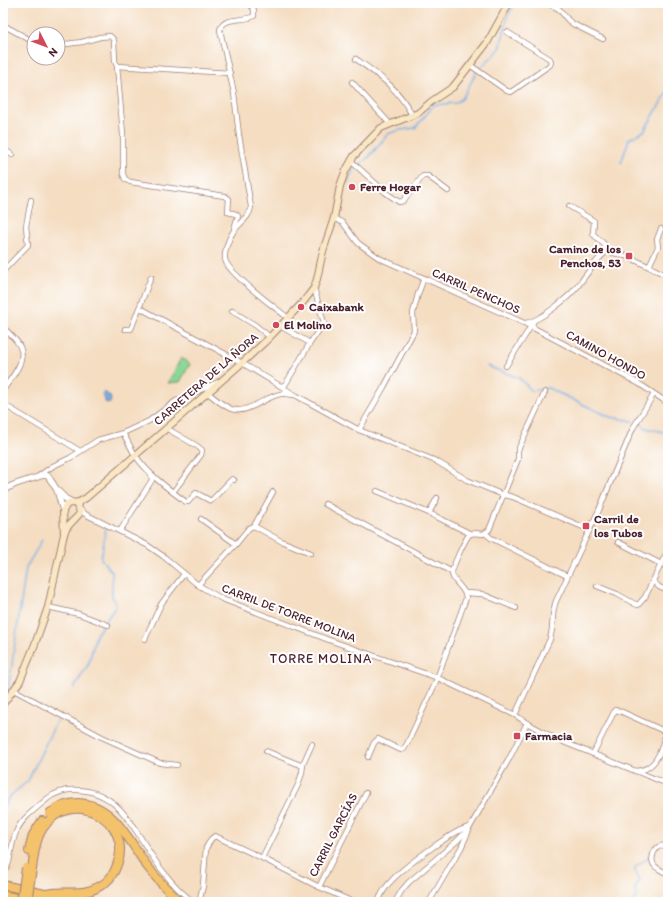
<svg xmlns="http://www.w3.org/2000/svg" width="671" height="905" viewBox="0 0 671 905" font-family="Itim,sans-serif">
<rect width="100%" height="100%" fill="#fff"/>
<filter id="ink" filterUnits="userSpaceOnUse"><feTurbulence type="fractalNoise" baseFrequency=".025" numOctaves="2"/><feDisplacementMap in="SourceGraphic" scale="8" xChannelSelector="R" yChannelSelector="G"/><feConvolveMatrix kernelMatrix="1 2 1 2 8 2 1 2 1" color-interpolation-filters="sRGB"/></filter>
<filter id="wash" filterUnits="userSpaceOnUse"><feTurbulence type="fractalNoise" baseFrequency=".012" numOctaves="4" result="noise"/><feDisplacementMap in="SourceGraphic" scale="16" xChannelSelector="R" yChannelSelector="G"/><feGaussianBlur stdDeviation="0.9" result="paint"/><feColorMatrix in="noise" values="0 0 0 0 0 0 0 0 0 0 0 0 0 0 0 0 0 1.4 0 .05"/><feComposite in="paint" operator="in"/></filter>
<g filter="url(#wash)">
<rect width="100%" height="100%" fill="#f4ddc1"/>
<path fill="#88d695" stroke="#697a60" d="M 181,358 L 190,364 L 180,382 L 168,383 Z"/>
<path fill="#78b0e8" stroke="#61688a" d="M 104,392 L 110,396 L 111,401 L 109,404 L 105,402 L 105,399 L 102,395 Z"/>
<g fill="none" stroke-linecap="round" stroke-linejoin="round">
<g stroke="#78b0e8" stroke-width="1.5">
<path d="M 621,163 L 629,139 L 644,131 L 668,91"/>
<path d="M 358,165 L 369,157 L 388,134 L 400,130 L 415,128 L 434,105 L 455,103 L 462,99 L 477,71 L 500,49 L 508,15 L 515,3"/>
<path d="M 347,183 L 355,167"/>
<path d="M 487,366 L 519,378 L 532,391 L 548,388 L 610,417 L 633,421"/>
<path d="M 640,423 L 646,428 L 668,433"/>
<path d="M 74,688 L 89,663 L 96,635 L 116,606 L 112,596 L 112,572 L 101,559 L 106,528"/>
<path d="M 8,691 L 26,568 L 42,540"/>
<path d="M 3,723 L 4,717"/>
<path d="M 3,809 L 9,797 L 28,781 L 59,716"/>
<path d="M 634,902 L 636,894 L 635,889 L 640,880 L 635,871 L 635,867 L 647,859 L 652,851"/>
</g>
</g>
</g>
<g filter="url(#ink)">
<g fill="none" stroke-linecap="round" stroke-linejoin="round">
<g stroke="#9f7e76" stroke-width="6">
<g id="minor">
<path d="M 250,3 L 254,10 L 254,16 C 244,22 223,16 220,30 L 234,93 L 239,135 L 251,207 C 250,218 238,224 233,232 C 229,238 224,251 225,259 C 226,272 276,308 288,318"/>
<path d="M 548,3 L 559,9 L 568,20 L 573,24 L 603,39"/>
<path d="M 3,25 L 34,42"/>
<path d="M 58,45 L 82,42 L 100,37 L 110,36 L 114,40 L 115,61 L 117,66 L 230,73"/>
<path d="M 356,59 C 381,77 398,88 412,115"/>
<path d="M 470,65 L 507,91 L 511,92 L 550,65 L 551,62 L 550,59 L 507,32"/>
<path d="M 117,66 L 123,134 L 123,174 L 125,179 L 130,182 L 225,196 L 229,199 L 228,212 L 236,214 L 238,216 L 234,229"/>
<path d="M 352,82 L 390,124"/>
<path d="M 3,148 L 12,155"/>
<path d="M 351,161 L 385,192 L 399,202 L 403,201 L 423,176 L 428,176 L 448,191"/>
<path d="M 569,206 L 594,221 L 593,234 L 604,244 L 607,251"/>
<path d="M 334,218 L 343,223 L 358,243 L 379,258 L 524,323 C 538,323 568,298 577,287 C 587,275 594,261 607,251 L 629,257 L 668,276"/>
<path d="M 649,266 L 658,247 L 657,239 L 661,229"/>
<path d="M 3,271 L 28,245 L 26,226 L 31,200"/>
<path d="M 140,308 L 242,363 L 297,396 L 359,430 L 436,461 L 467,480 L 501,494 L 513,497 L 590,530"/>
<path d="M 232,311 L 255,325 L 270,337"/>
<path d="M 526,324 L 638,383 L 668,403"/>
<path d="M 280,326 L 310,343"/>
<path d="M 3,327 C 8,333 17,339 20,347 C 27,361 11,378 3,390"/>
<path d="M 125,329 L 131,329 L 151,277"/>
<path d="M 506,366 L 533,323"/>
<path d="M 281,386 L 285,385 L 310,343 L 324,323 L 314,288"/>
<path d="M 207,392 C 214,398 222,405 231,409 C 248,415 265,396 281,394 C 285,393 290,395 294,395"/>
<path d="M 3,404 L 80,451"/>
<path d="M 166,428 L 197,446 L 202,450 L 201,455 L 173,492"/>
<path d="M 359,430 L 384,387 L 414,331 L 413,313 L 418,294 L 424,278"/>
<path d="M 123,433 C 127,440 131,448 135,455 C 148,474 167,488 186,502 L 188,502 L 196,493 L 211,501 L 232,479 L 234,480"/>
<path d="M 40,475 L 53,466 L 70,458 L 98,440 L 123,433 L 149,421 L 176,401 L 218,382"/>
<path d="M 377,491 L 429,513"/>
<path d="M 273,492 L 254,526 L 281,541 L 311,553"/>
<path d="M 668,495 L 668,524"/>
<path d="M 437,498 L 429,513 L 471,534"/>
<path d="M 325,504 L 452,572"/>
<path d="M 79,508 L 85,514 L 147,545 L 163,556 L 198,585 L 222,599 L 329,640 L 438,678 L 515,715 L 527,723 L 556,739 L 668,784"/>
<path d="M 201,519 L 236,544 L 249,528 L 254,526"/>
<path d="M 120,531 L 152,480 L 151,474"/>
<path d="M 485,533 L 491,538 L 567,576"/>
<path d="M 618,542 L 661,564"/>
<path d="M 653,581 L 659,587 L 668,591"/>
<path d="M 198,585 L 236,544"/>
<path d="M 597,586 L 617,594 L 635,604 L 638,605 L 645,597 L 668,550"/>
<path d="M 465,593 L 482,594 L 516,608"/>
<path d="M 48,607 L 79,614 L 108,625"/>
<path d="M 145,639 L 161,604 L 184,574"/>
<path d="M 14,690 L 102,737 L 160,763 L 177,765"/>
<path d="M 515,715 L 550,639 C 554,626 551,614 556,601 L 599,510 L 633,428 L 654,394"/>
<path d="M 266,751 L 303,766"/>
<path d="M 593,754 L 615,710 L 620,711 L 666,732"/>
<path d="M 368,757 L 374,743 L 378,739 L 401,750 L 404,749 L 407,744 L 435,684 L 466,598 C 465,587 454,584 452,574 C 451,569 466,537 470,534 C 474,532 479,534 483,534 L 489,530 L 518,459 L 518,450 L 545,392"/>
<path d="M 635,771 C 660,771 664,740 668,721"/>
<path d="M 668,846 C 667,846 663,845 661,846 C 654,847 650,859 654,865 C 657,869 663,871 668,874"/>
<path d="M 262,858 L 298,785 L 302,773 L 303,764 L 312,744"/>
<path d="M 3,871 L 7,867 L 9,862 C 11,852 12,840 17,830 C 22,818 37,808 47,799 C 56,792 66,789 78,790 C 116,791 132,824 150,853 C 160,869 178,892 194,902"/>
<path d="M 319,887 L 366,793"/>
<path d="M 573,899 L 575,902"/>
<path d="M 199,902 L 203,886 L 206,848 L 211,839 L 215,836 L 262,858 L 315,885 L 353,902"/>
<path d="M 378,902 C 381,894 387,885 393,879 C 406,866 454,829 470,827"/>
<path d="M 395,902 L 402,890 L 409,882 L 458,840 L 470,827 L 509,759 L 527,723"/>
<path d="M 429,902 L 461,848 L 469,830"/>
</g>
</g>
<g stroke="#9f7e76" stroke-width="7">
<g id="tertiary">
<path d="M 3,490 L 16,484 L 44,475 L 48,476 L 57,490 L 63,511"/>
<path d="M 59,492 L 66,499 L 74,503"/>
</g>
</g>
<g stroke="#9f7e76" stroke-width="8">
<g id="secondary">
<path d="M 64,534 L 63,511 L 67,504 L 79,502 L 86,498 L 242,363 L 268,339 L 304,301 L 314,288 L 317,279 L 323,251 L 334,218 L 340,186 L 345,172 L 354,156 L 381,128 L 418,113 L 432,101 L 453,87 L 487,43 L 509,3"/>
<path d="M 3,704 L 20,681 L 35,644 L 48,607 L 64,534 C 68,522 75,521 80,513 L 78,506 L 74,503"/>
</g>
</g>
<g stroke="#9f7e76" stroke-width="10">
<g id="motorway">
<path d="M 50,813 C 58,807 67,803 78,803 C 114,804 129,841 147,866 C 157,879 168,891 180,902"/>
<path d="M 29,851 L 33,835 L 42,821"/>
<path d="M 32,869 C 34,855 35,840 43,828 C 70,786 135,820 117,865 C 114,874 108,882 100,886 C 81,898 65,889 46,894"/>
<path d="M 3,885 L 82,902"/>
<path d="M 3,895 L 34,902"/>
</g>
</g>
<use href="#minor" stroke="#fff" stroke-width="4.5"/>
<use href="#tertiary" stroke="#fff" stroke-width="5.5"/>
<use href="#secondary" stroke="#fae7c3" stroke-width="6"/>
<use href="#motorway" stroke="#f3c26a" stroke-width="8"/>
<g stroke="#9f7e76" stroke-width="10" stroke-linecap="butt">
<g id="motorway-bridge">
<path d="M 21,902 L 26,868"/>
<path d="M 27,902 L 32,869"/>
</g>
</g>
<use href="#motorway-bridge" stroke="#f3c26a" stroke-width="8"/>
</g>
</g>
<g fill="#d1495b" stroke="#fff" stroke-width="1.5">
<circle cx="352" cy="187" r="4"/>
<rect x="625" y="252" width="8" height="8" rx="2"/>
<circle cx="301" cy="307" r="4"/>
<circle cx="276" cy="325" r="4"/>
<rect x="582" y="522" width="8" height="8" rx="2"/>
<rect x="513" y="732" width="8" height="8" rx="2"/>
</g>
<g text-anchor="middle" stroke-width="4" stroke-linejoin="round" paint-order="stroke">
<g font-size="12" font-weight="bold" fill="#4a1f2b" stroke="#fff" text-anchor="start">
<text x="360" y="191">Ferre Hogar</text>
<text x="621" y="253" text-anchor="end">Camino de los<tspan x="621" dy="14">Penchos, 53</tspan></text>
<text x="309" y="311">Caixabank</text>
<text x="284" y="329">El Molino</text>
<text x="594" y="523">Carril de<tspan x="594" dy="14">los Tubos</tspan></text>
<text x="525" y="740">Farmacia</text>
</g>
<g font-size="12" fill="#4a1f2b" stroke="#fff">
<text transform="translate(476 291) rotate(24)" y="4">CARRIL PENCHOS</text>
<text transform="translate(606 355) rotate(29)" y="4">CAMINO HONDO</text>
<text transform="translate(206 379) rotate(-41)" y="4">CARRETERA DE LA ÑORA</text>
<text transform="translate(289 613) rotate(21)" y="4">CARRIL DE TORRE MOLINA</text>
<text transform="translate(333 835) rotate(-63)" y="4">CARRIL GARCÍAS</text>
</g>
<g font-size="13" letter-spacing="1" fill="#4a1f2b" stroke="#fff">
<text x="321" y="663">TORRE MOLINA</text>
</g>
</g>
<rect width="671" height="905" fill="none" stroke="#fff" stroke-width="16"/>
<g transform="translate(46 46) rotate(132)"><circle r="19" fill="#ffffff" stroke="#b7a5aa"/>
<path d="M0-3L7 15L0 10L-7 15Z" fill="#d1495b"/>
<text y="-6" font-size="11" font-weight="bold" text-anchor="middle" fill="#4a1f2b">N</text>
</g>
</svg>
